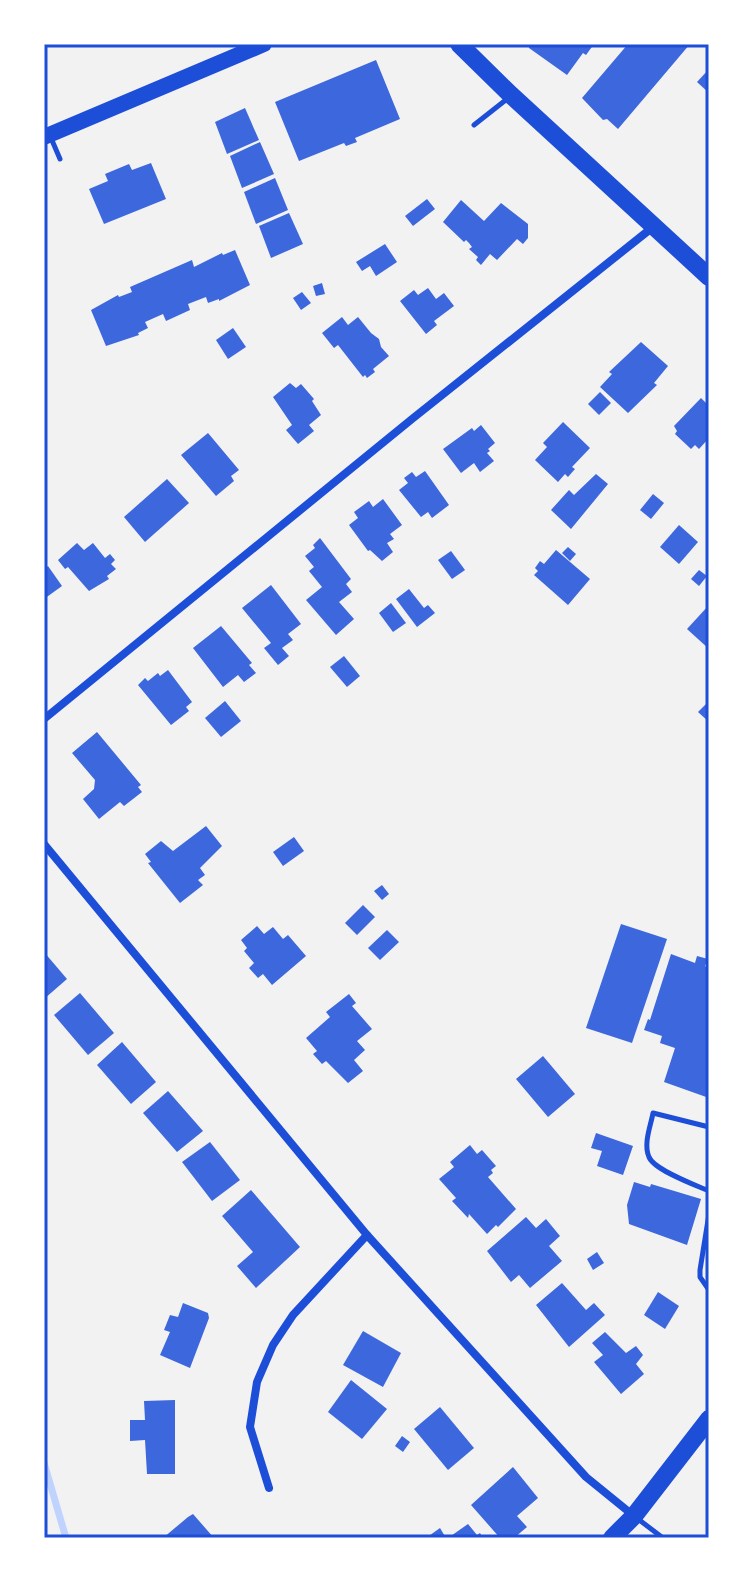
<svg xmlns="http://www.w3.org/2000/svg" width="753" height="1582" viewBox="0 0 753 1582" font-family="Overpass,sans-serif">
<rect width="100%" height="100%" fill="#f2f2f2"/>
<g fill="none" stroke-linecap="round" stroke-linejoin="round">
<path stroke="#bfd3fe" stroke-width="7" d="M 44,1463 L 66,1538"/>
</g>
<g fill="#3d67dc">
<path d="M 528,44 L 594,44 L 586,55 L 583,53 L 567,75 L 529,48 Z"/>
<path d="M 628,44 L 690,44 L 618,129 L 607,119 L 603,120 L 582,98 Z"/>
<path d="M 376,60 L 400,119 L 355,138 L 357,142 L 346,146 L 344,143 L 299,161 L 275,102 Z"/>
<path d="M 709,69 L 709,93 L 697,82 Z"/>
<path d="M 245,108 L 259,140 L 227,154 L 215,122 Z"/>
<path d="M 260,142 L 274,174 L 242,188 L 230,156 Z"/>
<path d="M 151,163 L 166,199 L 104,224 L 89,189 L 108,181 L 105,174 L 129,164 L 132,170 Z"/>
<path d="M 275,178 L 288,210 L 256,224 L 244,192 Z"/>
<path d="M 427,199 L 435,209 L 413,226 L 405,216 Z"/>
<path d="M 461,200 L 484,221 L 501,203 L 528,224 L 528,238 L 523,244 L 517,239 L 497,260 L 490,254 L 481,265 L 476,260 L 478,257 L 469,249 L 472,247 L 469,243 L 466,240 L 464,242 L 443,222 Z"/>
<path d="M 289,213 L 303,244 L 271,258 L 259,226 Z"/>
<path d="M 385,244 L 397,262 L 376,276 L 370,266 L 362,271 L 356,262 Z"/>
<path d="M 235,250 L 250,285 L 219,301 L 219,299 L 208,303 L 206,297 L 188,304 L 190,310 L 166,321 L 163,314 L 145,322 L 148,328 L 138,333 L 139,335 L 106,346 L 91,310 L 118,295 L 119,297 L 132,292 L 130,287 L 192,260 L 194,267 L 222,253 L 223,255 Z"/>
<path d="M 322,283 L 325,294 L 316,296 L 313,286 Z"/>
<path d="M 428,288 L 436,299 L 444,293 L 454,306 L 434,321 L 437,325 L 426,334 L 400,301 L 414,290 L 418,295 Z"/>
<path d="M 302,292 L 311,303 L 301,310 L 293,298 Z"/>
<path d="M 342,317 L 348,325 L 358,317 L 371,333 L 379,339 L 381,347 L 389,356 L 373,369 L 375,372 L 367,378 L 365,375 L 363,377 L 338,345 L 334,348 L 322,333 Z"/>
<path d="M 233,328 L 246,347 L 228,359 L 216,340 Z"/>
<path d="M 641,342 L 668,366 L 654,383 L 657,385 L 628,413 L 600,387 L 612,374 L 609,372 Z"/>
<path d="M 290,383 L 296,388 L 301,384 L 314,399 L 312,401 L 321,415 L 309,425 L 314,431 L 298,444 L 286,430 L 292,425 L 273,397 Z"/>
<path d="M 600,392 L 611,403 L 599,415 L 588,404 Z"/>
<path d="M 701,398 L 709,406 L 709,438 L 699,449 L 695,445 L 691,449 L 675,434 L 677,431 L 674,426 Z"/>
<path d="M 563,422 L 590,448 L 572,467 L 575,469 L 568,477 L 565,474 L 558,482 L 535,460 L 547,447 L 543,443 Z"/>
<path d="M 481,425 L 495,443 L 488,449 L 490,451 L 487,453 L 494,461 L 480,472 L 474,463 L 461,473 L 443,449 L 472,428 L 474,431 Z"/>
<path d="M 208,433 L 239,470 L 231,476 L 234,481 L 216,496 L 181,455 Z"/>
<path d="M 425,471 L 449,505 L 432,518 L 428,512 L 421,517 L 399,490 L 408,483 L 404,478 L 412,472 L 416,477 Z"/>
<path d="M 596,474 L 608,484 L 571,529 L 551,510 L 569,490 L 574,495 Z"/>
<path d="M 167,479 L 189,503 L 145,542 L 124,517 Z"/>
<path d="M 653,494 L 664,503 L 651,519 L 640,510 Z"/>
<path d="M 383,499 L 402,525 L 390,534 L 394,539 L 387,543 L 393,552 L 382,561 L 370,550 L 368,551 L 349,525 L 358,518 L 354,512 L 369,501 L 373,507 Z"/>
<path d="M 679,525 L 698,542 L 679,564 L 660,547 Z"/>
<path d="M 320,538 L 351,579 L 346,584 L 352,592 L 339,602 L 354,619 L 336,635 L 306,600 L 322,587 L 309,571 L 314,567 L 305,556 L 315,548 L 313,545 Z"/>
<path d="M 77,543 L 84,550 L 93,543 L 105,558 L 110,554 L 115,560 L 111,564 L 116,569 L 107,576 L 109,579 L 89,591 L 68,567 L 65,569 L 58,560 Z"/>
<path d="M 568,547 L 576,554 L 570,561 L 562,553 Z"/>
<path d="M 556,550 L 590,579 L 568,605 L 534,575 L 538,571 L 535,568 L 540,561 L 544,564 Z"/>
<path d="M 451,551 L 465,570 L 452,579 L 438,560 Z"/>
<path d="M 48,566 L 62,586 L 44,599 L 44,569 Z"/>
<path d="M 699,570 L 707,576 L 699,586 L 691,579 Z"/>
<path d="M 271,585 L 301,624 L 288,634 L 293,640 L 282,648 L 289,656 L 278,665 L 264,648 L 271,643 L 242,608 Z"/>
<path d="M 409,589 L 424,608 L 428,605 L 435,613 L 417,627 L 396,599 Z"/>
<path d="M 391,603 L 406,623 L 393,632 L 379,613 Z"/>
<path d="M 709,605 L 709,649 L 687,629 Z"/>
<path d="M 221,626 L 252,663 L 249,665 L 256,673 L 244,682 L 238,675 L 223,687 L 193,648 Z"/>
<path d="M 344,656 L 360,676 L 347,687 L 330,667 Z"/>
<path d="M 168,670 L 192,702 L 186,707 L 189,711 L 171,725 L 138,685 L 145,678 L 148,681 L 158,673 L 160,676 Z"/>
<path d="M 225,701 L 241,721 L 221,737 L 205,718 Z"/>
<path d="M 709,701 L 709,722 L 698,712 Z"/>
<path d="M 97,732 L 141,785 L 138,787 L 142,792 L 124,806 L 120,802 L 99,819 L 83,799 L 94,789 L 95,780 L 72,753 Z"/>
<path d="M 206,826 L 222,846 L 200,868 L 205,875 L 198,880 L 203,885 L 180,903 L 148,863 L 151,862 L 145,854 L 161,841 L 173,851 Z"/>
<path d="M 294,837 L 304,851 L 283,866 L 273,852 Z"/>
<path d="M 382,885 L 389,894 L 382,900 L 374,891 Z"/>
<path d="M 363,905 L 375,917 L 357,935 L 345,923 Z"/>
<path d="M 621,924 L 667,939 L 632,1043 L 586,1028 Z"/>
<path d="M 257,926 L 264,934 L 273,927 L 283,939 L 288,935 L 306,956 L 272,985 L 263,974 L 258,978 L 249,968 L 254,963 L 244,951 L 247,948 L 241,940 Z"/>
<path d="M 387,930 L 399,942 L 380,960 L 368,948 Z"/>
<path d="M 44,952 L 67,979 L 44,999 Z"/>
<path d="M 671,954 L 695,963 L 697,956 L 708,959 L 705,966 L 709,971 L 709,1098 L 664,1082 L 675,1048 L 660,1043 L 662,1036 L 644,1030 L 648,1019 L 650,1020 Z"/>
<path d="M 80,993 L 114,1033 L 88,1055 L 54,1015 Z"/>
<path d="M 349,994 L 356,1003 L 352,1006 L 372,1029 L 357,1041 L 365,1050 L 354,1060 L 363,1071 L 348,1083 L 326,1061 L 322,1064 L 313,1054 L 317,1051 L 306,1038 L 330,1017 L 326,1012 Z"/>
<path d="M 122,1042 L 156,1082 L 131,1104 L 97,1065 Z"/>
<path d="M 543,1056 L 575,1094 L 548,1117 L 516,1079 Z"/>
<path d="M 168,1091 L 203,1131 L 177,1152 L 143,1113 Z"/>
<path d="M 596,1133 L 633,1146 L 623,1175 L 597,1166 L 602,1151 L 591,1148 Z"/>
<path d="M 210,1142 L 240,1180 L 212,1201 L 182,1162 Z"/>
<path d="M 470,1145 L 477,1154 L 482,1150 L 496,1166 L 491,1170 L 493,1173 L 488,1177 L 516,1209 L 498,1227 L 496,1225 L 487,1234 L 469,1214 L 468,1218 L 452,1201 L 456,1198 L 439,1179 L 454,1167 L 450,1162 Z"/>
<path d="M 634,1182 L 650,1187 L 651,1184 L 701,1199 L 687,1245 L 629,1224 L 627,1205 Z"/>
<path d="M 251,1190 L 300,1247 L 256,1288 L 237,1266 L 253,1252 L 222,1216 Z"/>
<path d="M 526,1217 L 536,1228 L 546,1219 L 560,1236 L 549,1246 L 562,1261 L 530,1288 L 519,1275 L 511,1282 L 487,1251 Z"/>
<path d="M 597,1252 L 604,1263 L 593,1270 L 587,1259 Z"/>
<path d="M 562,1283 L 586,1310 L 594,1303 L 605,1315 L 569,1347 L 536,1305 Z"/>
<path d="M 658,1292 L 679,1306 L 665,1329 L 644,1315 Z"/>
<path d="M 183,1303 L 208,1313 L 209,1318 L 190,1368 L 160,1355 L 170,1332 L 164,1330 L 170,1315 L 178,1317 Z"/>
<path d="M 363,1331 L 401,1353 L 383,1387 L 343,1365 Z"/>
<path d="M 605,1332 L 626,1353 L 636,1346 L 643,1355 L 636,1364 L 644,1374 L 621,1394 L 594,1362 L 603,1355 L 592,1343 Z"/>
<path d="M 351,1380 L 387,1409 L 362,1439 L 328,1412 Z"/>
<path d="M 175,1400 L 175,1474 L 147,1474 L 145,1440 L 130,1441 L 130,1420 L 145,1420 L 144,1401 Z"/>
<path d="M 440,1407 L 474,1448 L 448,1470 L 414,1429 Z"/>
<path d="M 402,1436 L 410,1442 L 403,1452 L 395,1446 Z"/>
<path d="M 513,1467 L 538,1498 L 517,1516 L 527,1527 L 514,1538 L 500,1538 L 471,1505 Z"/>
<path d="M 193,1514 L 214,1538 L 163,1538 L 188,1517 Z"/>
<path d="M 468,1524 L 477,1535 L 480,1533 L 483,1538 L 448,1538 Z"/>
<path d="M 440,1528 L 446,1538 L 426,1538 Z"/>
</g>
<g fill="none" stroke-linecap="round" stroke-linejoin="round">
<g stroke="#1d4ed8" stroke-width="5">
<path d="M 474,125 L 507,99"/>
<path d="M 51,138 L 60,159"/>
<path d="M 709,1127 L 653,1113 C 651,1125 643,1144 649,1157 C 654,1170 695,1185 709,1191"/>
<path d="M 709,1214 L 700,1270 L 700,1277 L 709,1290"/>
<path d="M 638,1519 L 663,1538"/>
</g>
<g stroke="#1d4ed8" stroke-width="8">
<path d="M 44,719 L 412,419 L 653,227"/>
<path d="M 44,844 L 367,1235 L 586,1477 L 634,1516"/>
<path d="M 269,1488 L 250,1427 L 257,1382 L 273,1345 L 293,1315 L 367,1235"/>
</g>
<path stroke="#1d4ed8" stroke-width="16" d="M 44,137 L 264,44"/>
<g stroke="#1d4ed8" stroke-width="18">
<path d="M 459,44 L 511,95 L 709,277"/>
<path d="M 612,1538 L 634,1516 L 709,1419"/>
</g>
</g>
<rect width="753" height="1582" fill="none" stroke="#ffffff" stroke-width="92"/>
<rect x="46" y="46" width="661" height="1490" fill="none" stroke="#1d4ed8" stroke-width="3"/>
</svg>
